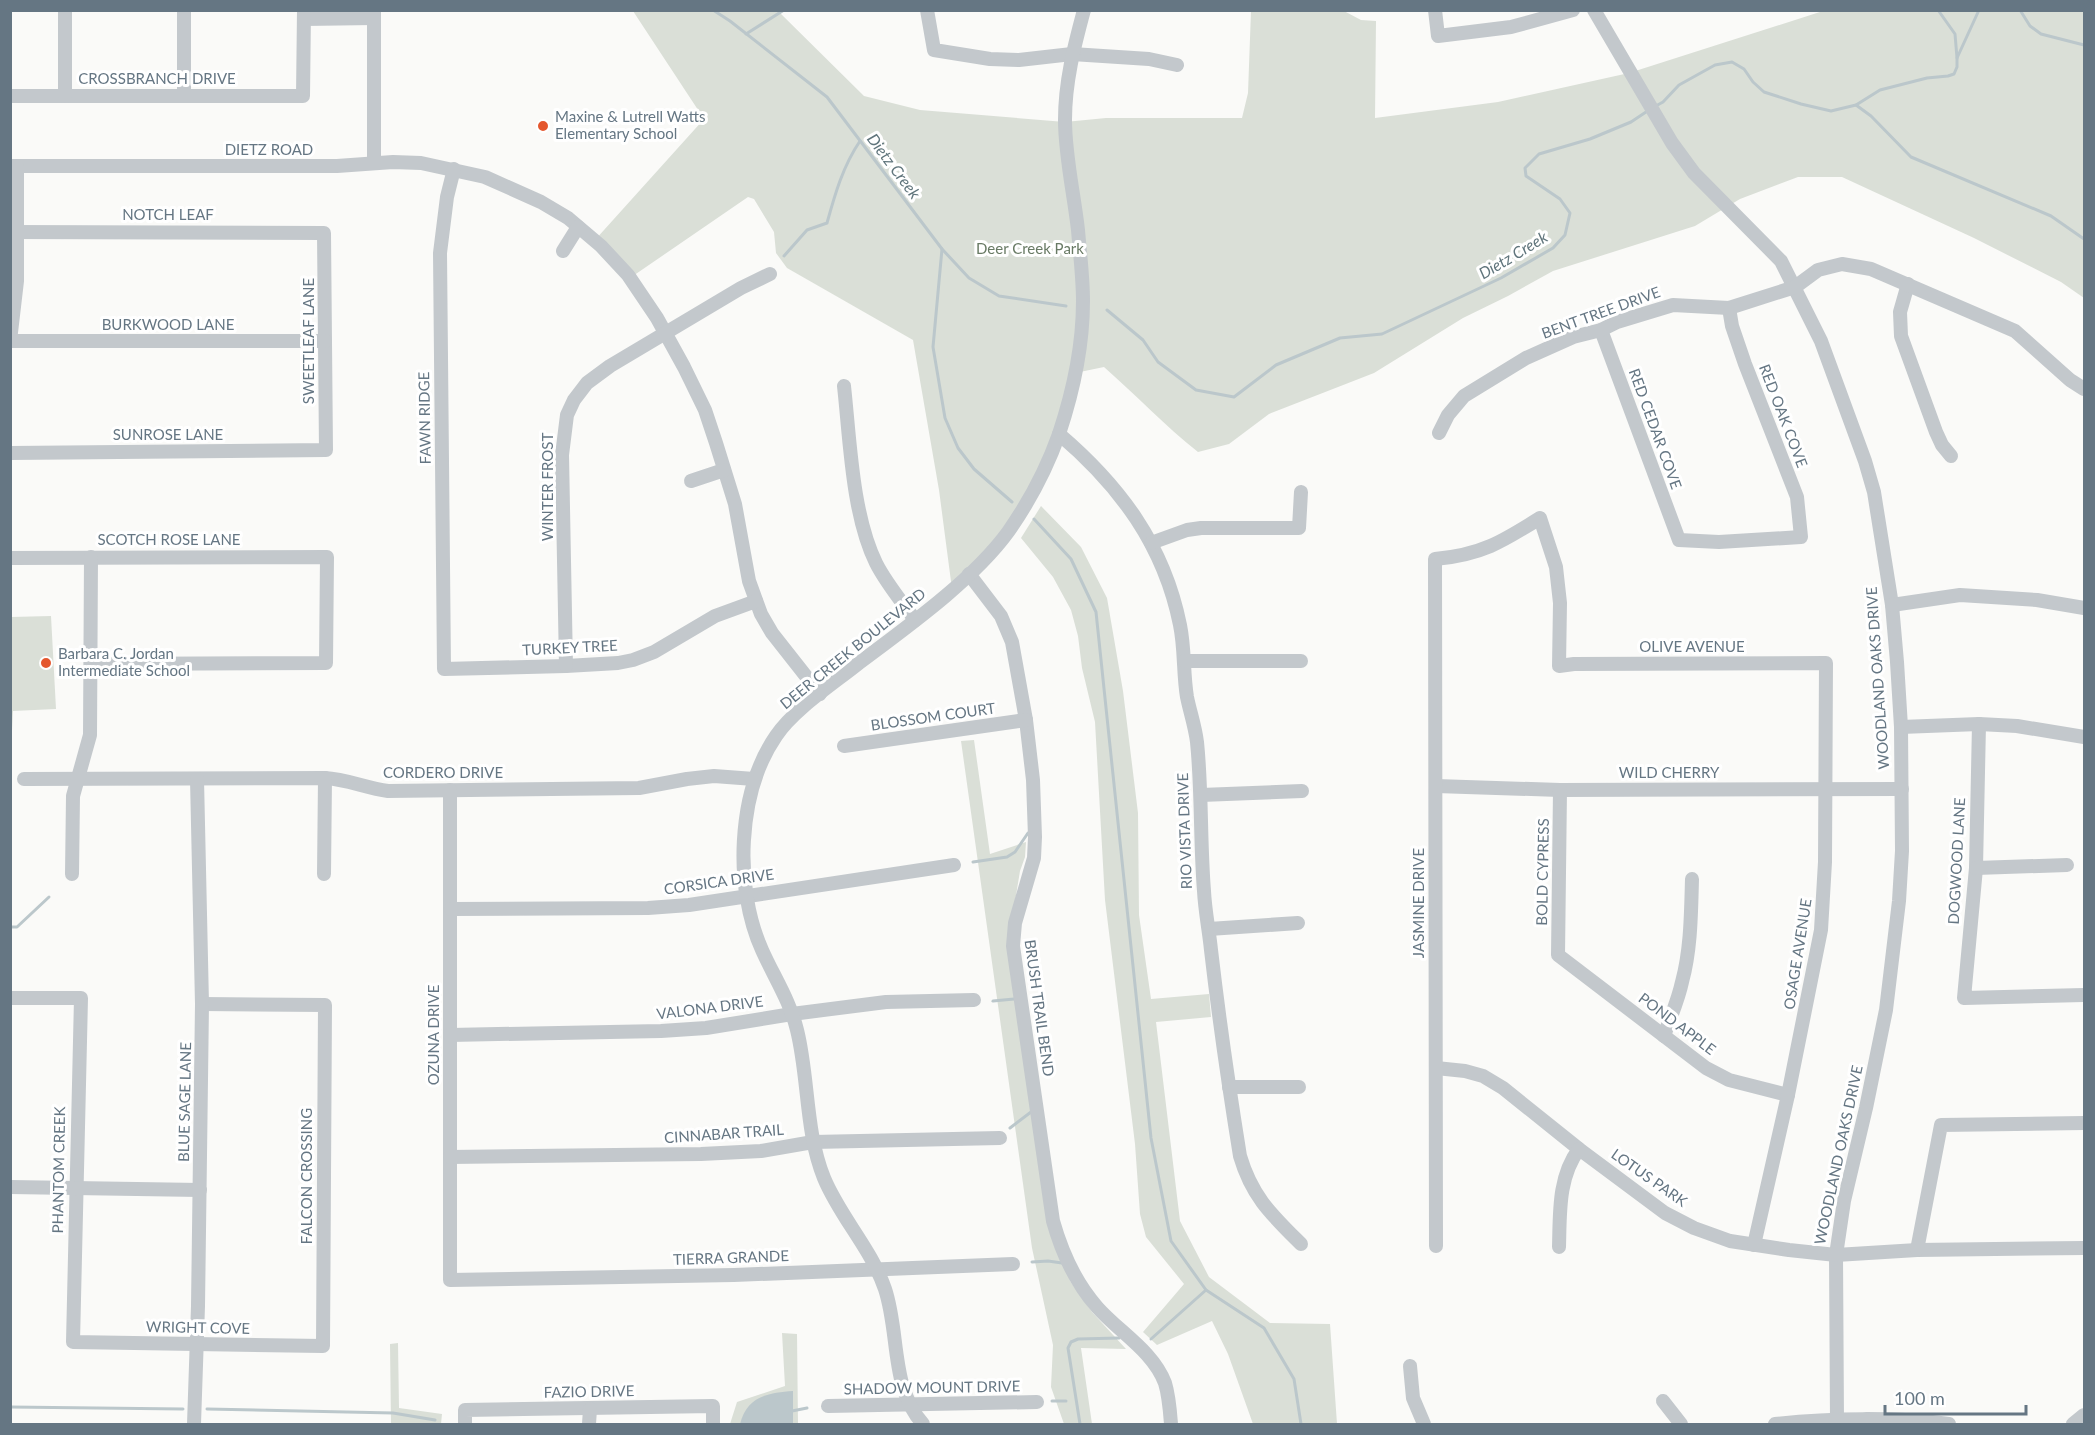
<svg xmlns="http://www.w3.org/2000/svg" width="2095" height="1435" viewBox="0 0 2095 1435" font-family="Lato,sans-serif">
<rect width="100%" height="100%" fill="#fafaf8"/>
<g fill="#dadfd7">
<path d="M 633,11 L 778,11 L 864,96 L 920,110 L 1065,122 L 1106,118 L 1242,118 L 1248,93 L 1251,11 L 1344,11 L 1361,20 L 1376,21 L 1375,118 L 1498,102 L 1629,73 L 1823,11 L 2084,11 L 2084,298 L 2061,282 L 1974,238 L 1842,177 L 1798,177 L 1740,199 L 1695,226 L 1553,271 L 1508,296 L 1463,318 L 1374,373 L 1269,414 L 1229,444 L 1198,452 C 1165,426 1136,395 1104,367 L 1075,373 L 1029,499 L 952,589 L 939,490 L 913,340 L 787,268 L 776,253 L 774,232 L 754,199 L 748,197 L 630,278 L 595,240 L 704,119 Z"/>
<path d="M 1041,506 L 1081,547 L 1107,598 L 1123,691 L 1138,813 L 1139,915 L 1151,999 L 1209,994 L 1211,1017 L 1156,1022 L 1180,1221 L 1209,1277 L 1270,1323 L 1330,1324 L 1337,1424 L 1253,1424 L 1228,1354 L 1212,1321 L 1157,1345 L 1143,1332 L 1184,1284 L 1146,1237 L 1140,1214 L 1135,1144 L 1105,900 L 1095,722 L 1082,668 L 1078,636 L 1071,610 L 1053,577 L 1021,538 Z"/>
<path d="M 51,616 L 56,709 L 13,711 L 11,751 L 11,617 Z"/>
<path d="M 974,740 L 990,854 L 1026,842 L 1025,857 L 1020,871 L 1008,944 L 1070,1281 L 1092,1312 L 1126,1349 L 1081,1348 L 1092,1424 L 1064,1424 L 1051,1387 L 1053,1345 L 1032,1248 L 961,741 Z"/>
<path d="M 782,1333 L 797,1334 L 798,1424 L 730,1424 L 737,1402 L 785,1386 Z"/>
<path d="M 398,1343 L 399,1408 L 442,1414 L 441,1424 L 391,1424 L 390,1344 Z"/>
</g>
<path fill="#bbc7cb" d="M 793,1391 L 793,1424 L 740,1424 C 747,1396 768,1393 793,1391 Z"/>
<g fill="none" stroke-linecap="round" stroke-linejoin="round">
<g stroke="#bbc7cb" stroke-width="3">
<path d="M 713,10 L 730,21 L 827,97 L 942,249 L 969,278 L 999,296 L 1066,306"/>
<path d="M 1938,10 L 1955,34 L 1957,58"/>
<path d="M 2020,10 L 2030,26 L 2041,34 L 2084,45"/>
<path d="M 746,34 L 784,10"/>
<path d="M 1856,105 L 1871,116 L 1911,157 L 2051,216 L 2084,239"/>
<path d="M 1654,107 L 1663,102 L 1679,85 L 1715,65 L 1732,62 L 1744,69 L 1753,82 L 1764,92 L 1801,104 L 1831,111 L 1856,105 L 1880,90 L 1927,78 L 1948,76 L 1954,74 L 1957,67 L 1957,58 L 1979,10"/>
<path d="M 942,249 L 933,347 L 945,418 L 958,448 L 974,469 L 1012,502"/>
<path d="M 784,256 L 807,230 L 827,223 C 835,194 843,166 860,141"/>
<path d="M 1107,310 L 1143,340 L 1158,362 L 1196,390 L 1234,397 L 1276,365 L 1340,338 L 1382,334 L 1501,278 L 1553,248 L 1565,235 L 1570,213 L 1560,199 L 1526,176 L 1525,168 L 1539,154 L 1590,139 L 1631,122 L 1649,110"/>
<path d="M 1034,519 L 1071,559 L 1096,612 L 1151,1138 L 1171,1241 L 1206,1290 L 1264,1328 L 1294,1379 L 1301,1424"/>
<path d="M 973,862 L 1007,857 L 1015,852 L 1028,833"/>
<path d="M 10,927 L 17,927 L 49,897"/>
<path d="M 993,1001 L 1014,999"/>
<path d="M 1010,1128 L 1031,1112"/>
<path d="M 1032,1262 L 1048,1261 L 1062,1263"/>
<path d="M 1151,1339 L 1206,1290"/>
<path d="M 1052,1401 L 1066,1401"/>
<path d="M 10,1407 L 183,1409"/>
<path d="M 207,1409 L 393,1413 L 435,1420"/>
<path d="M 792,1411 L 807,1408"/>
<path d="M 1080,1424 L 1068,1348 L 1071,1342 L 1078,1339 L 1119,1338"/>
</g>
<g stroke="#c3c8cc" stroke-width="14">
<path d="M 184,10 L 184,95"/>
<path d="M 927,10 L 934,50 L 990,59 L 1019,60 L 1072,54 L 1149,59 L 1177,65"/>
<path d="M 1435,10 L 1438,36 L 1511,27 L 1573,10"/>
<path d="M 1594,10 L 1672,143 L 1694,173 L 1781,261 L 1821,341 L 1865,461 L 1874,492 L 1892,605 L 1897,662 L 1901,727 L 1902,851 L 1899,901 L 1886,1010 L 1866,1108 L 1844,1201 L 1836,1255 L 1837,1421"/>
<path d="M 304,19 L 374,18"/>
<path d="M 10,96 L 303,96 L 304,10"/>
<path d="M 65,96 L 65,10"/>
<path d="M 374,163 L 374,10"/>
<path d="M 10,166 L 337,166 L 393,162 L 421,163 L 485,177 L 541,202 L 568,218 L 601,246 L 628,275 L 657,318 L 684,367 L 705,410 L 716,443 L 735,504 L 749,581 L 761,614 L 772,633 L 820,694"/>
<path d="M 454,169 L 447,197 L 440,253 L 444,669 L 566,666 L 618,663 L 633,660 L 654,652 L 715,616 L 756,601"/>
<path d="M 10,232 L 324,233 L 326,450 L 10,453"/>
<path d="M 563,251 L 578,227"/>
<path d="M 1908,284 L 1900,312 L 1901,336 L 1936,432 L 1942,445 L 1951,456"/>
<path d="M 1601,330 L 1679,540 L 1719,542 L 1801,537 L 1797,497 L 1745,364 L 1732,326 L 1729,308"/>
<path d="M 10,341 L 17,281 L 17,166"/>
<path d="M 11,341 L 325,341"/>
<path d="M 844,386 C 850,440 852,514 876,563 C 886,583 902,602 915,620"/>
<path d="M 1439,433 L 1448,415 L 1464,396 L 1526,358 L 1573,337 L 1601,330 L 1617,322 L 1673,305 L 1729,308 L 1795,287 L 1818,270 L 1842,264 L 1871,269 L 2015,331 L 2070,380 L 2084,389"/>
<path d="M 1059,434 C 1120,486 1164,545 1180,625 C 1185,649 1183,673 1187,697 C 1190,712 1195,726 1197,742 C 1202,791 1200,841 1204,891 C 1205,911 1209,930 1211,950 C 1219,1019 1229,1088 1240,1156 C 1252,1197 1272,1215 1301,1244"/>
<path d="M 691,481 L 724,470"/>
<path d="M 1151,543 L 1187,530 L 1201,528 L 1299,528 L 1301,492"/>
<path d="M 10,558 L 327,557 L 326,663 L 91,664"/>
<path d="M 969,574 L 1001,616 L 1012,642 L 1026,720 L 1033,780 L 1035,837 L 1034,858 L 1015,923 L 1013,946 L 1053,1221 C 1062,1253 1075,1282 1097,1307 C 1119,1332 1153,1351 1165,1383 C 1169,1396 1170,1411 1171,1424"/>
<path d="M 1892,605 L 1960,595 L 2037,600 L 2084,608"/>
<path d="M 1185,661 L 1301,661"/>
<path d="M 566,666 L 562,455 L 567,415 L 574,400 L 587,383 L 610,366 L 741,288 L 770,274"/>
<path d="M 1979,724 L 1976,868 L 1964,998 L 2084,995"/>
<path d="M 1901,727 L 1979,724 L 2017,726 L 2084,737"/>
<path d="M 844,746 L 1026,720"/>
<path d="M 24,779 L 325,778 C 346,779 366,788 388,791 L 639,788 L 687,779 L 714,776 L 754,779"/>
<path d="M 1436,786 L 1560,790 L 1902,789"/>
<path d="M 450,790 L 450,1280 L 734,1275 L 1013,1264"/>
<path d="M 1560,790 L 1558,955 L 1706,1068 L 1729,1080 L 1788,1095"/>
<path d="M 1201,795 L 1302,791"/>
<path d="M 1976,868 L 2067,865"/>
<path d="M 72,874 L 73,796 L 90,735 L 91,557"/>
<path d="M 324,874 L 325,778"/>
<path d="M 451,909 L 648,908 L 689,905 L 954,865"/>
<path d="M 1209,929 L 1298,923"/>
<path d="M 10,998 L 81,998 L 73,1342 L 323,1346 L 325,1005 L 202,1004"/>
<path d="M 450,1035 L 661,1031 L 706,1028 L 792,1014 L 886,1002 L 974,1000"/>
<path d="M 1664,1036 C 1670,1018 1678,1001 1682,982 C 1691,949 1691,913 1692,879"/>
<path d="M 1436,1068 L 1465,1071 L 1483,1076 L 1503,1088 L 1579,1149 L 1665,1213 L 1694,1228 L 1730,1241 L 1789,1250 L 1836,1255 L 1917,1250 L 2084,1248"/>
<path d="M 1229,1087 L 1299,1087"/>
<path d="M 450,1157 L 701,1154 L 761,1151 L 813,1142 L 1000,1138"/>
<path d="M 10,1187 L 200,1190"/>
<path d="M 1436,1246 L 1435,559 C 1481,555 1502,542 1540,518 L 1556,567 L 1560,603 L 1559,666 L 1574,664 L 1826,663 L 1825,862 L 1821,930 L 1788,1095 L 1754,1245"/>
<path d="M 1559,1247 C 1560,1213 1558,1177 1579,1149"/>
<path d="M 1917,1250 L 1941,1125 L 2084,1123"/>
<path d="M 1410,1366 L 1413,1398 L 1424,1424"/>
<path d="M 1663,1401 L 1681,1424"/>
<path d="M 828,1406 L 1037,1402"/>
<path d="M 194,1424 L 198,1306 L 202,1004 L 197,779"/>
<path d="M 465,1424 L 465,1410 L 713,1406 L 713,1424"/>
<path d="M 589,1424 L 590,1409"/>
<path d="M 923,1424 C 890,1387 900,1334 885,1289 C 871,1248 840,1217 824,1178 C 805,1131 809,1078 797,1030 C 790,1001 774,977 762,950 C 734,888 737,793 776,736 C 793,710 834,683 859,663 C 907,627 973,580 1008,532 C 1029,502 1047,468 1059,434 C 1073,392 1083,345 1083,301 C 1083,278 1080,254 1078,230 C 1074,194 1065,156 1065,120 C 1065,82 1074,47 1084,10"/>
<path d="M 1775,1424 C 1829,1418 1897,1417 1949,1424"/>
<path d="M 2073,1424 L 2084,1415"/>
</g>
</g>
<g fill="#e4572e" stroke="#fff" stroke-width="2">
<circle cx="543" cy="126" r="6"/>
<circle cx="46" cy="663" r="6"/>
</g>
<g text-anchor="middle" stroke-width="6" stroke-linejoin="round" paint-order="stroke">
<g font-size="15" fill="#657683" stroke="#fff">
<text x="157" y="84">CROSSBRANCH DRIVE</text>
<text x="269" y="155">DIETZ ROAD</text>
<text x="168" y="220">NOTCH LEAF</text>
<text transform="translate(1601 313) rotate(-20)" y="5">BENT TREE DRIVE</text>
<text x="168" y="330">BURKWOOD LANE</text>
<text transform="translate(309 341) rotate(-90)" y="5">SWEETLEAF LANE</text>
<text transform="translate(1783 416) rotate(69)" y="5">RED OAK COVE</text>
<text transform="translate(425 418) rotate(-91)" y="5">FAWN RIDGE</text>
<text transform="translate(1655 429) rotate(70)" y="5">RED CEDAR COVE</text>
<text x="168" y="440">SUNROSE LANE</text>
<text transform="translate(548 487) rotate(-90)" y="5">WINTER FROST</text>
<text x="169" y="545">SCOTCH ROSE LANE</text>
<text x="1692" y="652">OLIVE AVENUE</text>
<text transform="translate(570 648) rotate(-3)" y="5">TURKEY TREE</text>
<text transform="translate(853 649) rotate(-39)" y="5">DEER CREEK BOULEVARD</text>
<text transform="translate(1878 678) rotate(-94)" y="5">WOODLAND OAKS DRIVE</text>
<text transform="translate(933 717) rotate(-8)" y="5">BLOSSOM COURT</text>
<text x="443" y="778">CORDERO DRIVE</text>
<text x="1669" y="778">WILD CHERRY</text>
<text transform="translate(1185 831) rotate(-92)" y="5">RIO VISTA DRIVE</text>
<text transform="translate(1957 861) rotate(-87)" y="5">DOGWOOD LANE</text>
<text transform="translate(1543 872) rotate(-89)" y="5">BOLD CYPRESS</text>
<text transform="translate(719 882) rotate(-8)" y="5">CORSICA DRIVE</text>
<text transform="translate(1419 903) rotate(-90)" y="5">JASMINE DRIVE</text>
<text transform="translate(1798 954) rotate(-81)" y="5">OSAGE AVENUE</text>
<text transform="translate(710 1008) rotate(-7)" y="5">VALONA DRIVE</text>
<text transform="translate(1039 1008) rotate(82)" y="5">BRUSH TRAIL BEND</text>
<text transform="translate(1677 1024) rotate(37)" y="5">POND APPLE</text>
<text transform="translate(434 1035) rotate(-90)" y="5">OZUNA DRIVE</text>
<text transform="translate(185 1102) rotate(-89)" y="5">BLUE SAGE LANE</text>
<text transform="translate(724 1134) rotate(-4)" y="5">CINNABAR TRAIL</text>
<text transform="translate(1839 1155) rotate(-78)" y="5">WOODLAND OAKS DRIVE</text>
<text transform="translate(59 1170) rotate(-89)" y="5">PHANTOM CREEK</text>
<text transform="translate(307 1176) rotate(-90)" y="5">FALCON CROSSING</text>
<text transform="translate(1649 1178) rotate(35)" y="5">LOTUS PARK</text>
<text transform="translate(731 1258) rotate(-2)" y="5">TIERRA GRANDE</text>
<text transform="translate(198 1328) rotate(1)" y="5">WRIGHT COVE</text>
<text transform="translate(932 1388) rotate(-1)" y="5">SHADOW MOUNT DRIVE</text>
<text transform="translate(589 1392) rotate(-1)" y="5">FAZIO DRIVE</text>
</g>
<g font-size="15" fill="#657683" stroke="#fff" text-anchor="start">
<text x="555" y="122">Maxine &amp; Lutrell Watts<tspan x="555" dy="17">Elementary School</tspan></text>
<text x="58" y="659">Barbara C. Jordan<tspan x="58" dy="17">Intermediate School</tspan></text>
</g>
<g font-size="15" fill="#687a64" stroke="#fff">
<text x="1030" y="254">Deer Creek Park</text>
</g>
<g font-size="16" font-style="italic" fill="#60757c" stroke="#fff">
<text transform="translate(894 166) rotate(53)" y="6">Dietz Creek</text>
<text transform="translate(1513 255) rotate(-31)" y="6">Dietz Creek</text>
</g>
</g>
<rect width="2095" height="1435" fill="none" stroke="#657683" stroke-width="24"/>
<path d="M1885 1405v9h141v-9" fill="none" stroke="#657683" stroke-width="3"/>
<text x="1894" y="1405" font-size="18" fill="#657683" stroke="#ffffff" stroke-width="4.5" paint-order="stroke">100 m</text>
</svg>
